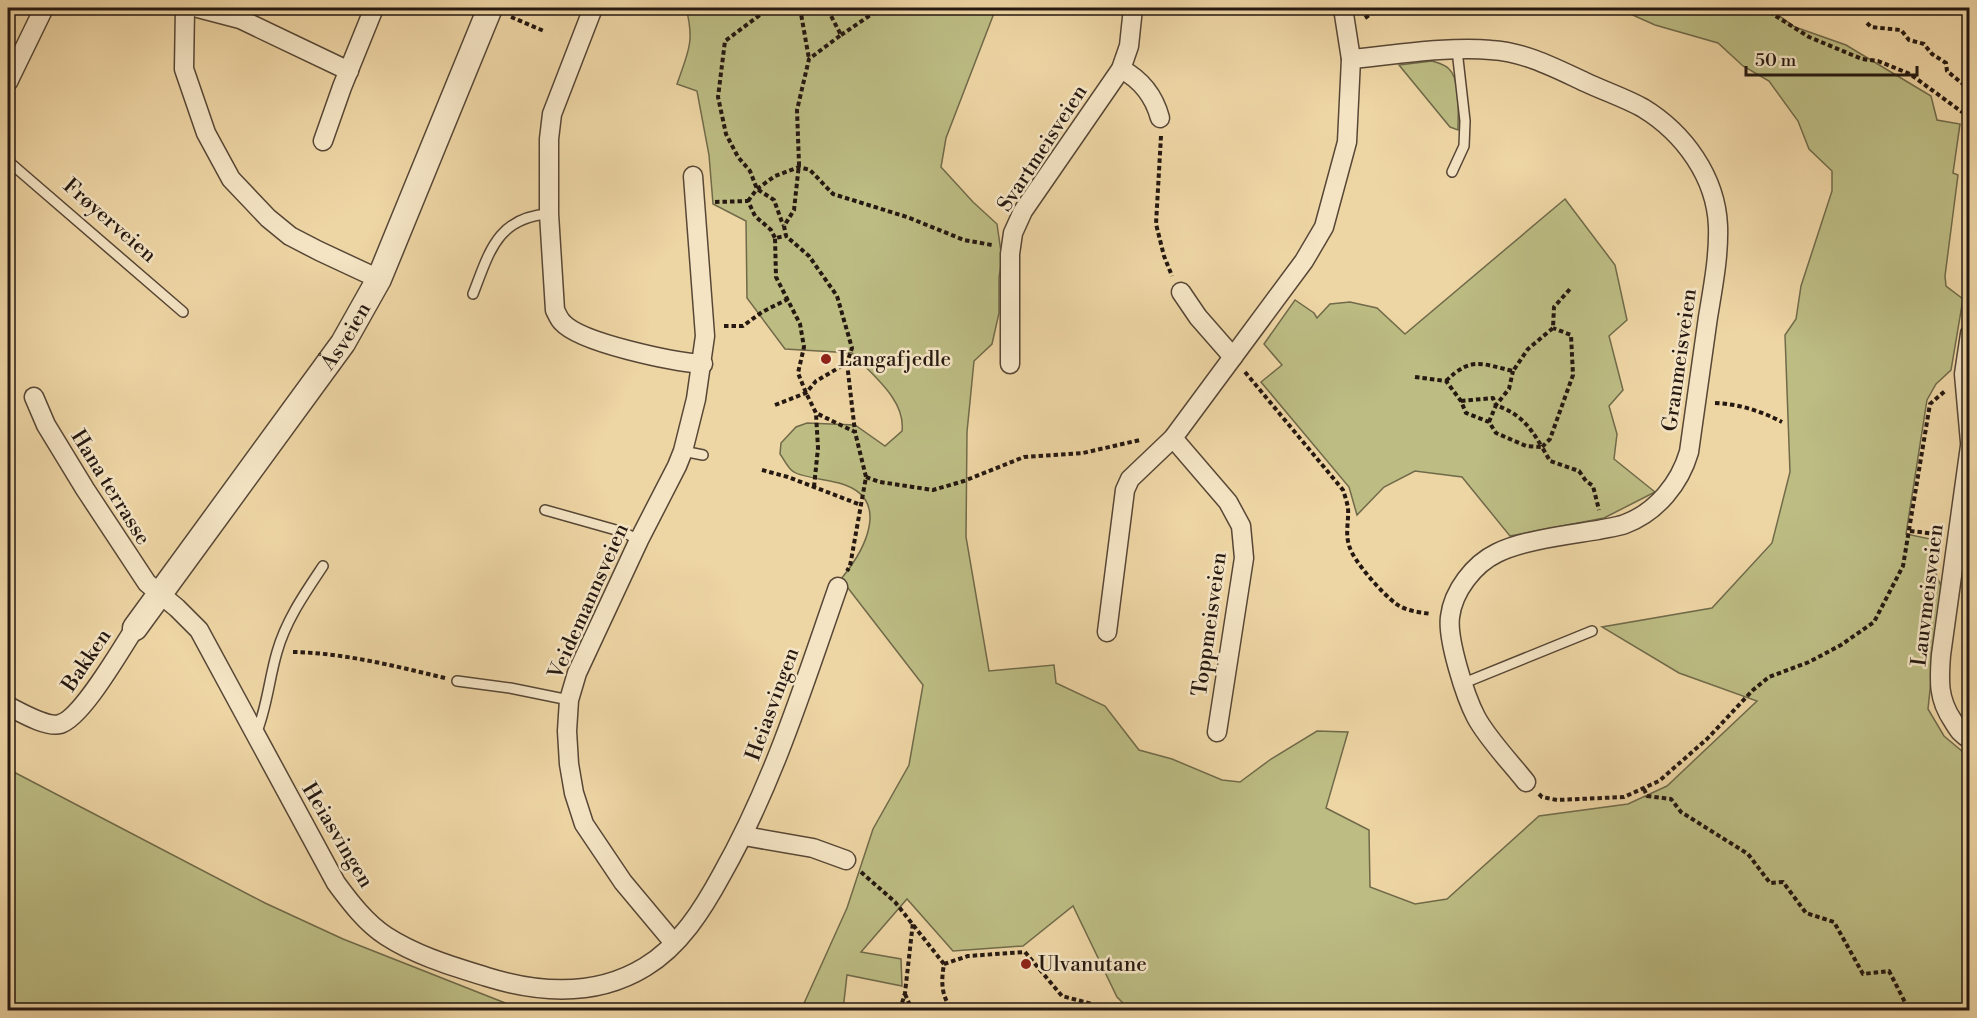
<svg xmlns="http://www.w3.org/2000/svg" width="1977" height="1018" viewBox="0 0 1977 1018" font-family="'Libre Bodoni',serif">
<rect width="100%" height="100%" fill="#eed5a4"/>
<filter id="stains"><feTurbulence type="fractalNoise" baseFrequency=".00333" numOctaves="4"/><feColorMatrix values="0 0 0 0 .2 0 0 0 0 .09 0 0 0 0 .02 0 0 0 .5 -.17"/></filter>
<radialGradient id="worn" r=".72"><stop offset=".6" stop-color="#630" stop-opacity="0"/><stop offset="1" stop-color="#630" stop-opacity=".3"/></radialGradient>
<g fill="#bcbc83" stroke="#706a4a" stroke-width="1.5">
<path d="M 686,8 L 996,8 L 946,138 L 941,167 L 973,202 L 997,224 L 1002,259 L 999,277 L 999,313 L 992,344 L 974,361 L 967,432 L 966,537 L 989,671 L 1054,665 L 1056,683 L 1105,706 L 1139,750 L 1172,759 L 1222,780 L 1240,782 L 1271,759 L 1317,731 L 1348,732 L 1326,808 L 1369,830 L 1370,887 L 1415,904 L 1447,899 L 1539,816 L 1628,804 L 1667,786 L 1757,701 L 1679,673 L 1602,627 L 1712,608 L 1772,543 L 1790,472 L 1785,335 L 1796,319 L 1801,286 L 1832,191 L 1832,171 L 1809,149 L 1798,121 L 1769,81 L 1743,66 L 1718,43 L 1655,25 L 1617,8 L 1768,8 L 1795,27 L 1846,45 L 1931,96 L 1937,120 L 1960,124 L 1953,173 L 1958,175 L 1945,276 L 1946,286 L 1963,299 L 1951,370 L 1936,384 L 1927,400 L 1906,534 L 1935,540 L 1932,564 L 1941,586 L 1928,709 L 1944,736 L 1969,757 L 1969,1010 L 1130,1010 L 1117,997 L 1073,906 L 1023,946 L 953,951 L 907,899 L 861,952 L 901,959 L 902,986 L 847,975 L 843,1010 L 801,1010 L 847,908 L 873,829 L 909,765 L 923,685 L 841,579 C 865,550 893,498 839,483 C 829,480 801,477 794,472 C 788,469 784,459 780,454 L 781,443 L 796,427 L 807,423 L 855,425 L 885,446 L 902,431 C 906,400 872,375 852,353 L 785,349 L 747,298 L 746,221 L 713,204 L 709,155 L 697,91 L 677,84 C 688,52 695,42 686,8 Z"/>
<path d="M 1432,61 C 1438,63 1444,64 1449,69 C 1461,80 1458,114 1458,130 L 1450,127 L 1399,65 Z"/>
<path d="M 1565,199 L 1615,265 L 1627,320 L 1609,336 L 1623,390 L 1609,406 L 1617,434 L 1614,459 L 1655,492 L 1604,518 L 1510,536 L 1462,477 L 1415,471 L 1384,487 L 1357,515 L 1349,487 L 1261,382 L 1282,365 L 1264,344 L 1295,300 L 1314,313 L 1317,318 L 1330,304 L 1350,302 L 1377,308 L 1405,334 Z"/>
<path d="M 8,769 L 265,903 L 343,939 L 523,1010 L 8,1010 Z"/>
</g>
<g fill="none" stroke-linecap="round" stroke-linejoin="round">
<g stroke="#574736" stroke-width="12">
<g id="service">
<path d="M 8,161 L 183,312"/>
<path d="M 1452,172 L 1464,146 L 1465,121 L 1457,50"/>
<path d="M 473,294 C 489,253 497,217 549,214"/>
<path d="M 683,451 L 703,455"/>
<path d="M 545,510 L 623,532 L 639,540"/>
<path d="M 457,681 L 510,688 L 569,700"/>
<path d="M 1464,683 L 1592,631"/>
<path d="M 256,734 C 267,708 269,679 277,652 C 286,620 305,593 323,566"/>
</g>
</g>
<g stroke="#574736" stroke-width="21">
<g id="minor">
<path d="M 185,8 L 184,69 L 206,133 L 231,179 L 268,218 L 290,236 L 319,251 L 379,279"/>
<path d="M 198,8 L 240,19 L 349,71"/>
<path d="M 593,8 L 552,114 L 549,139 L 549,214 L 555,310 C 557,314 559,319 562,322 C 580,343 674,362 703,364"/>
<path d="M 1351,59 C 1394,55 1449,46 1491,50 C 1525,52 1555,68 1585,82 C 1604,91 1625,98 1643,108 C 1684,133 1716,177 1718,226 C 1719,256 1713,287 1708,317 C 1702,362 1695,407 1689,452 C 1680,483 1657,512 1625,524 C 1617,527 1607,528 1598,530 C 1568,535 1523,540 1497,553 C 1474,564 1453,591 1450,617 C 1447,639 1465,696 1476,717 C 1487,738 1511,763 1526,782"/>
<path d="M 1121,69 C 1142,80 1154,96 1160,118"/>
<path d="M 8,82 L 44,8"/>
<path d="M 323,141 L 342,87 L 374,8"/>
<path d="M 1181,292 L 1198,317 L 1233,357"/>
<path d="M 1970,334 L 1964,374 L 1970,442"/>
<path d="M 1010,364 L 1010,254 L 1013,233 L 1023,211 L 1121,69 L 1129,46 L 1133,8"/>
<path d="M 34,397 L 46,425 L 85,489 L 147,583 L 177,608 L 199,630 L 336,883 C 350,902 366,923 386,936 C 417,956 452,966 487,977 C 539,993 596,997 645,967 C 680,946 703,909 722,874 C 773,784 804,684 838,587"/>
<path d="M 1173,438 L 1228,502 L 1241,526 L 1244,558 L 1217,732"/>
<path d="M 1970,446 L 1941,655 C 1939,681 1938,699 1953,721 C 1958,729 1961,735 1970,739"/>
<path d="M 1107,632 L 1125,490 L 1130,479 L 1173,438 L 1304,261 L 1324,227 L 1347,142 L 1351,59 L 1343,8"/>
<path d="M 8,706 C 20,712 47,728 60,724 C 82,718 121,649 135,628"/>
<path d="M 744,836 L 813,848 L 846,860"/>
<path d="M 674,943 L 623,882 L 584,824 L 574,793 L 569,764 L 567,731 L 569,700 L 577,673 L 639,540 L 677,466 L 683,451 L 696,399 L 705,336 L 693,176"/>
</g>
</g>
<g stroke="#574736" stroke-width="27">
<g id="tertiary">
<path id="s1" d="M 135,628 L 343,343 L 379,279 L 490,8"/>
</g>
</g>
<g stroke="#251811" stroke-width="4" stroke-dasharray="4.5 3" stroke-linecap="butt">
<path d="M 761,8 L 760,15 L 725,41 L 718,97 L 726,134 L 738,157 L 750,171 L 757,189 L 774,200 L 783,225"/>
<path d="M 800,8 L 809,59"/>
<path d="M 819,8 L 830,14 L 841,35 L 809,59 L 797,110 L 799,164 L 794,210 L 784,226 L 786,236 L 775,238 L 776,277 L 800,324 L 804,347 L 798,373 L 806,393 L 816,413 L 855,432 L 866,477 L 850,566 L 847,571"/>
<path d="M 1763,8 L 1809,37 L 1862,59 L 1878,61 L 1910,74 L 1962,112 L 1970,112"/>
<path d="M 1970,11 L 1966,57 L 1970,62"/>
<path d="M 511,17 L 544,31"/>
<path d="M 1365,18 L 1379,8"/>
<path d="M 1867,23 L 1871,27 L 1901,30 L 1909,40 L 1924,44 L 1932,54 L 1946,63 L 1947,71 L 1963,84"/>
<path d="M 841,35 L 881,8"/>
<path d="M 1970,82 L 1963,84 L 1970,97"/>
<path d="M 1161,136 L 1156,224 L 1164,256 L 1172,276"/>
<path d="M 748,201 L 757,189 L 775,176 L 799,167 L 810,170 L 833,194 L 907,217 L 964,240 L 992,245"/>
<path d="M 715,202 L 748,201 L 755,216 L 771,230 L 775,238"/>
<path d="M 724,326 L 743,326 L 762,312 L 788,299"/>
<path d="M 847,363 L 855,432"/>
<path d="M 1245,372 L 1343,490 C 1345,496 1347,502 1348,508 C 1349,521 1345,533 1349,545 C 1352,560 1383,594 1395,603 C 1405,611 1419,612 1431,614"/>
<path d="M 1415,377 L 1446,381 L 1461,401 L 1466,413 L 1489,422 L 1496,433 L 1526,446 L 1542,447 L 1550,461 L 1579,471 L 1586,481 L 1593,486 L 1599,510"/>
<path d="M 1446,381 C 1471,356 1482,364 1513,371 L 1528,349 L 1553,328 L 1554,307 L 1570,289"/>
<path d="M 1461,401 L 1493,398 L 1496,405 L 1509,389 L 1513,371"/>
<path d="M 1715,403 C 1739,404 1761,411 1782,422"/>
<path d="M 775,405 L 806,393 L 816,381 L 847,363 L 852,348 L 837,296 L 809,256 L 786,236"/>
<path d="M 1489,422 L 1496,405 C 1521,415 1528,424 1542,447 L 1550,439 L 1573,375 L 1571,335 L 1553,328"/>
<path d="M 762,470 L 788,477 L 861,505"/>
<path d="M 866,477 L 880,482 L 933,490 L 964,481 L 1024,457 L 1083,453 L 1140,440"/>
<path d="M 814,487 L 818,448 L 816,414"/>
<path d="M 1910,531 L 1937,534"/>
<path d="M 293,652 C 344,653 395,666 445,678"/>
<path d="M 1967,759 L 1970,800"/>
<path d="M 1644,789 L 1647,796 L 1671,799 L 1681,812 L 1748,854 L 1770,883 L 1783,882 L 1806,913 L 1834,922 L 1863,974 L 1889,971 L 1909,1010"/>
<path d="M 1539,794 L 1542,797 L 1557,800 L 1624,797 L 1659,781 L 1707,739 L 1753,690 L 1769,677 L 1809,662 L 1841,645 L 1874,622 L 1903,566 L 1930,404 L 1945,391"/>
<path d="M 861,872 L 895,902 L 944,964 C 941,982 941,995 952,1010"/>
<path d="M 944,964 L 968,956 L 1025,952 L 1062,996 L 1092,1004 L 1096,1010"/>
<path d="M 905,994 L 912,1010"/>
<path d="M 900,1010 L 905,993 L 913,922"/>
</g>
<use href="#service" stroke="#f4e4c4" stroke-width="9"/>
<use href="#minor" stroke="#f4e4c4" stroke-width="18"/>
<use href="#tertiary" stroke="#f4e4c4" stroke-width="24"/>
</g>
<g fill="#8f2418" stroke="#f4e4c4" stroke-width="2">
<circle cx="826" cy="359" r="6"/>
<circle cx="1026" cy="964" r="6"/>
</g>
<g text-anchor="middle" stroke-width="5" stroke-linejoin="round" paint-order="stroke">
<g font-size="21" fill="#251811" stroke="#f4e4c4">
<text transform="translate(1042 148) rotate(-57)" y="7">Svartmeisveien</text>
<text transform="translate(110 220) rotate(41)" y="7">Frøyerveien</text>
<text dy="7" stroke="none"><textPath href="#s1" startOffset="360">Åsveien</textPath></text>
<text transform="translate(1679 360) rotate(-82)" y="7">Granmeisveien</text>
<text transform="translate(111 487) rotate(58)" y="7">Hana terrasse</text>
<text transform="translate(1927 595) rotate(-83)" y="7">Lauvmeisveien</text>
<text transform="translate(588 601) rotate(-66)" y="7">Veidemannsveien</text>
<text transform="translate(1209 624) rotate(-82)" y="7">Toppmeisveien</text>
<text transform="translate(86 660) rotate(-56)" y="7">Bakken</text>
<text transform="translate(772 704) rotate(-70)" y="7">Heiasvingen</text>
<text transform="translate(338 835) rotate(59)" y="7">Heiasvingen</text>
</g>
<g font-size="21" fill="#251811" stroke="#f4e4c4" text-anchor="start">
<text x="838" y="366">Langafjedle</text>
<text x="1038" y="971">Ulvanutane</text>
</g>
</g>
<rect width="1977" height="1018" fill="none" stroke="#eed5a4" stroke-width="30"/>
<rect x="9" y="9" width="1959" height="1000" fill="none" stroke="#251811" stroke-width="3"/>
<rect x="15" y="15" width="1947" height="988" fill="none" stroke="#251811" stroke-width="1.5"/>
<path d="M1746 66v9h171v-9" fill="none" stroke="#251811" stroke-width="3"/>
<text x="1755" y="66" font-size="18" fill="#251811" stroke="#f4e4c4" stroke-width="4.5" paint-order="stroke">50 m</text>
<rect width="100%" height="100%" filter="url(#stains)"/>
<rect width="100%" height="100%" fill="url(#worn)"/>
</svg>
